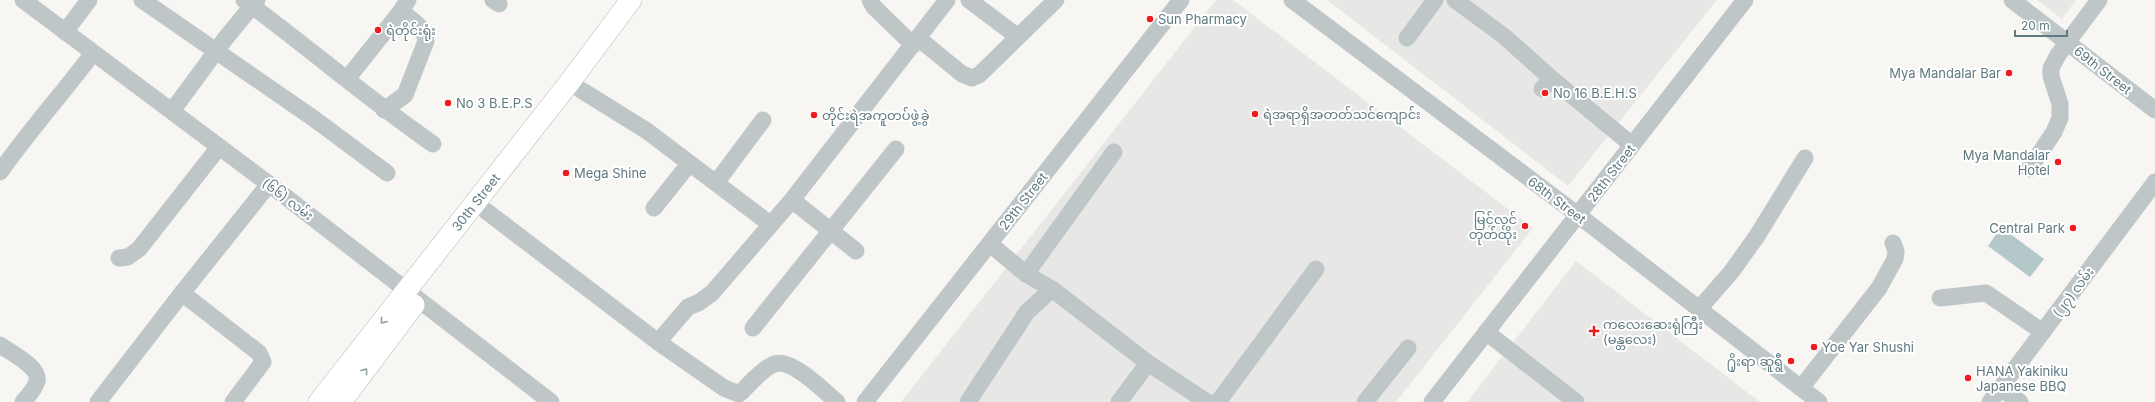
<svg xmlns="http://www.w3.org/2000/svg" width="2155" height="402" viewBox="0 0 2155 402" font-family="Inter,'Noto Sans Myanmar',sans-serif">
<rect width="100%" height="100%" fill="#f7f6f3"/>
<g fill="#e7e8e6">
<path d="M 1216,0 L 1233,0 L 1533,228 L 1396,402 L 901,402 Z"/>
<path d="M 1327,0 L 1717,0 L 1568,186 Z"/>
<path d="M 2037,0 L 2076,0 L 2062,19 Z"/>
<path d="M 1576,261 L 1760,402 L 1467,402 Z"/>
</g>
<path fill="#b5c8c9" d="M 2001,227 L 2044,259 L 2030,277 L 1988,246 Z"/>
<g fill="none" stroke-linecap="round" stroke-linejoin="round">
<g stroke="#b0b9ba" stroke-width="22">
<g id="major">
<path id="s1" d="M 319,402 L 569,83 L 631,0"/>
<path d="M 341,402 L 414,305"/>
</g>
</g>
<g stroke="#bfc6c8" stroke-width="17">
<path d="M 23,0 L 269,184 L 551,402"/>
<path d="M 142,0 L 313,118 L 387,173"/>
<path d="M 244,0 C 308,47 368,99 433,144"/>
<path d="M 493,0 L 499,4"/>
<path d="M 870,0 L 874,7 L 913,45"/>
<path d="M 969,0 L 1018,37"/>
<path d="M 1292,0 L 1578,215 L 1819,402"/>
<path d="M 1455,0 L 1505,37 L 1552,79"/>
<path d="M 2012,0 L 2155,110"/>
<path d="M 65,32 L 89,0"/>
<path d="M 918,38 L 962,74 L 972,78 L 979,75 L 1056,0"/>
<path d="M 1407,38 L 1435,0"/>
<path d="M 347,79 L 401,11 L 408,0"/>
<path d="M 1542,89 L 1552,79 L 1632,145"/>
<path d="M 581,90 L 647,131 L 770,224"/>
<path d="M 384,110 L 405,95 L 426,41 C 425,27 411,20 401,11"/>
<path d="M 172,111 L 225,39 L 257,0"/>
<path d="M 2029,169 L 2054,132 L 2060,118 L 2060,104 L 2051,76 L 2051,68 L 2058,55 L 2099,0"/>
<path d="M 0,172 C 29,131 63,93 93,53"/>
<path d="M 716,183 L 763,120"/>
<path d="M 792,200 L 856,251"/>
<path d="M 654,208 L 689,164"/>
<path d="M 486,211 L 658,342 L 724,388 L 739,394 C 749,385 760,371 772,365 C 789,355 824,391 837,402"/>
<path d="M 990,244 L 1026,274 L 1052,289 L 1148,363 L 1207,402"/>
<path d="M 119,258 L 128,257 L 139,249 L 219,147"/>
<path d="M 1026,274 L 1114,152"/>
<path d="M 182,293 L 259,353 L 263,362 L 233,402"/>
<path d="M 1940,298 L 1986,293 L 2043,332"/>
<path d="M 1699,309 L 1732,271 L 1757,236 L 1805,158"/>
<path d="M 753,328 L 896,149"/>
<path d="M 1486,332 L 1576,402"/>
<path d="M 658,342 L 688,307 L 698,303 L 712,293 L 792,200 L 947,0"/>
<path d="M 0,345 C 10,352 40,367 37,381 C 35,389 28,396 23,402"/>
<path d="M 1801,388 L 1879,288 L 1895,259 L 1896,251 L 1893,243"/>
<path d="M 2000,388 L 2020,402"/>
<path d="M 98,402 L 182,293 L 269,184"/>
<path d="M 865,402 L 1181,0"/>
<path d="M 968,402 L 1027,312 L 1052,289"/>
<path d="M 1119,402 L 1148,363"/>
<path d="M 1218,402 L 1316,269"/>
<path d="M 1365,402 L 1408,348"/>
<path d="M 1432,402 L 1745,0"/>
<path d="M 1990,402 L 2155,182"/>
</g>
<use href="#major" stroke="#fff" stroke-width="21"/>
</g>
<defs><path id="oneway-chevron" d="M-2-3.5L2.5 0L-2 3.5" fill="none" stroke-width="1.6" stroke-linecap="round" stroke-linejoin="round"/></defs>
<g stroke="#8fa2a6">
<use href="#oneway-chevron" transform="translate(383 321) rotate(129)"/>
<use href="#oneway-chevron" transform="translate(365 371) rotate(-53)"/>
</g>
<g fill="#f01a1e" stroke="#fff" stroke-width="1.5">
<circle cx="1150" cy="19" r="4"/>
<circle cx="378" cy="30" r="4"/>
<circle cx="2009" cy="73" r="4"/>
<circle cx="1545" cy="93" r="4"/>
<circle cx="448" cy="103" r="4"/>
<circle cx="1255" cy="114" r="4"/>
<circle cx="814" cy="115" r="4"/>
<circle cx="2058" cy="162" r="4"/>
<circle cx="566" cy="173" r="4"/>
<circle cx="1525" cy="226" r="4"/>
<circle cx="2073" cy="228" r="4"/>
<path d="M1592 325h4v4h4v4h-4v4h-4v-4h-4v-4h4z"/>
<circle cx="1814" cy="347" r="4"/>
<circle cx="1791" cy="361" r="4"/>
<circle cx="1968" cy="378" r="4"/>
</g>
<g text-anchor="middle" stroke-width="4" stroke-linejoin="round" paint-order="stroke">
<g font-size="13" fill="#5f7a80" stroke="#fff" text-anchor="start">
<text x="1158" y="24">Sun Pharmacy</text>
<text x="386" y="35">ရဲတိုင်းရုံး</text>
<text x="2001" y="78" text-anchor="end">Mya Mandalar Bar</text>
<text x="1553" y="98">No 16 B.E.H.S</text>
<text x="456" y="108">No 3 B.E.P.S</text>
<text x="1263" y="119">ရဲအရာရှိအတတ်သင်ကျောင်း</text>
<text x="822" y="120">တိုင်းရဲအကူတပ်ဖွဲ့ခွဲ</text>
<text x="2050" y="160" text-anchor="end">Mya Mandalar<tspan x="2050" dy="15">Hotel</tspan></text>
<text x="574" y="178">Mega Shine</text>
<text x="1517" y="224" text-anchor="end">မြင့်လွင်<tspan x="1517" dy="15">တုတ်ထိုး</tspan></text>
<text x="2065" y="233" text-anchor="end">Central Park</text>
<text x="1603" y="329">ကလေးဆေးရုံကြီး<tspan x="1603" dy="15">(မန္တလေး)</tspan></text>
<text x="1822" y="352">Yoe Yar Shushi</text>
<text x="1783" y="366" text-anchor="end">႐ိုးရာ ဆူရွီ</text>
<text x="1976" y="376">HANA Yakiniku<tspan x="1976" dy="15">Japanese BBQ</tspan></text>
</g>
<g font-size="13" fill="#5f7a80" stroke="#fff">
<text transform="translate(2103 70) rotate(38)" y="5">69th Street</text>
<text transform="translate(1611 173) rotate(-52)" y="5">28th Street</text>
<text transform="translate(288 199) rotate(37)" y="5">(၆၆) လမ်း</text>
<text transform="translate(1557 200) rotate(37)" y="5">68th Street</text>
<text transform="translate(1023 201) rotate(-52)" y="5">29th Street</text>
<text dy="5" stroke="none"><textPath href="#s1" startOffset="254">30th Street</textPath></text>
<text transform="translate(2073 292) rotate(-53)" y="5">(၂၇) လမ်း</text>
</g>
</g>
<path d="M2015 30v6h52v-6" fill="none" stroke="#5f7a80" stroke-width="2"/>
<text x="2021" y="30" font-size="12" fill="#5f7a80" stroke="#ffffff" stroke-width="3" paint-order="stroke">20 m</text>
</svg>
